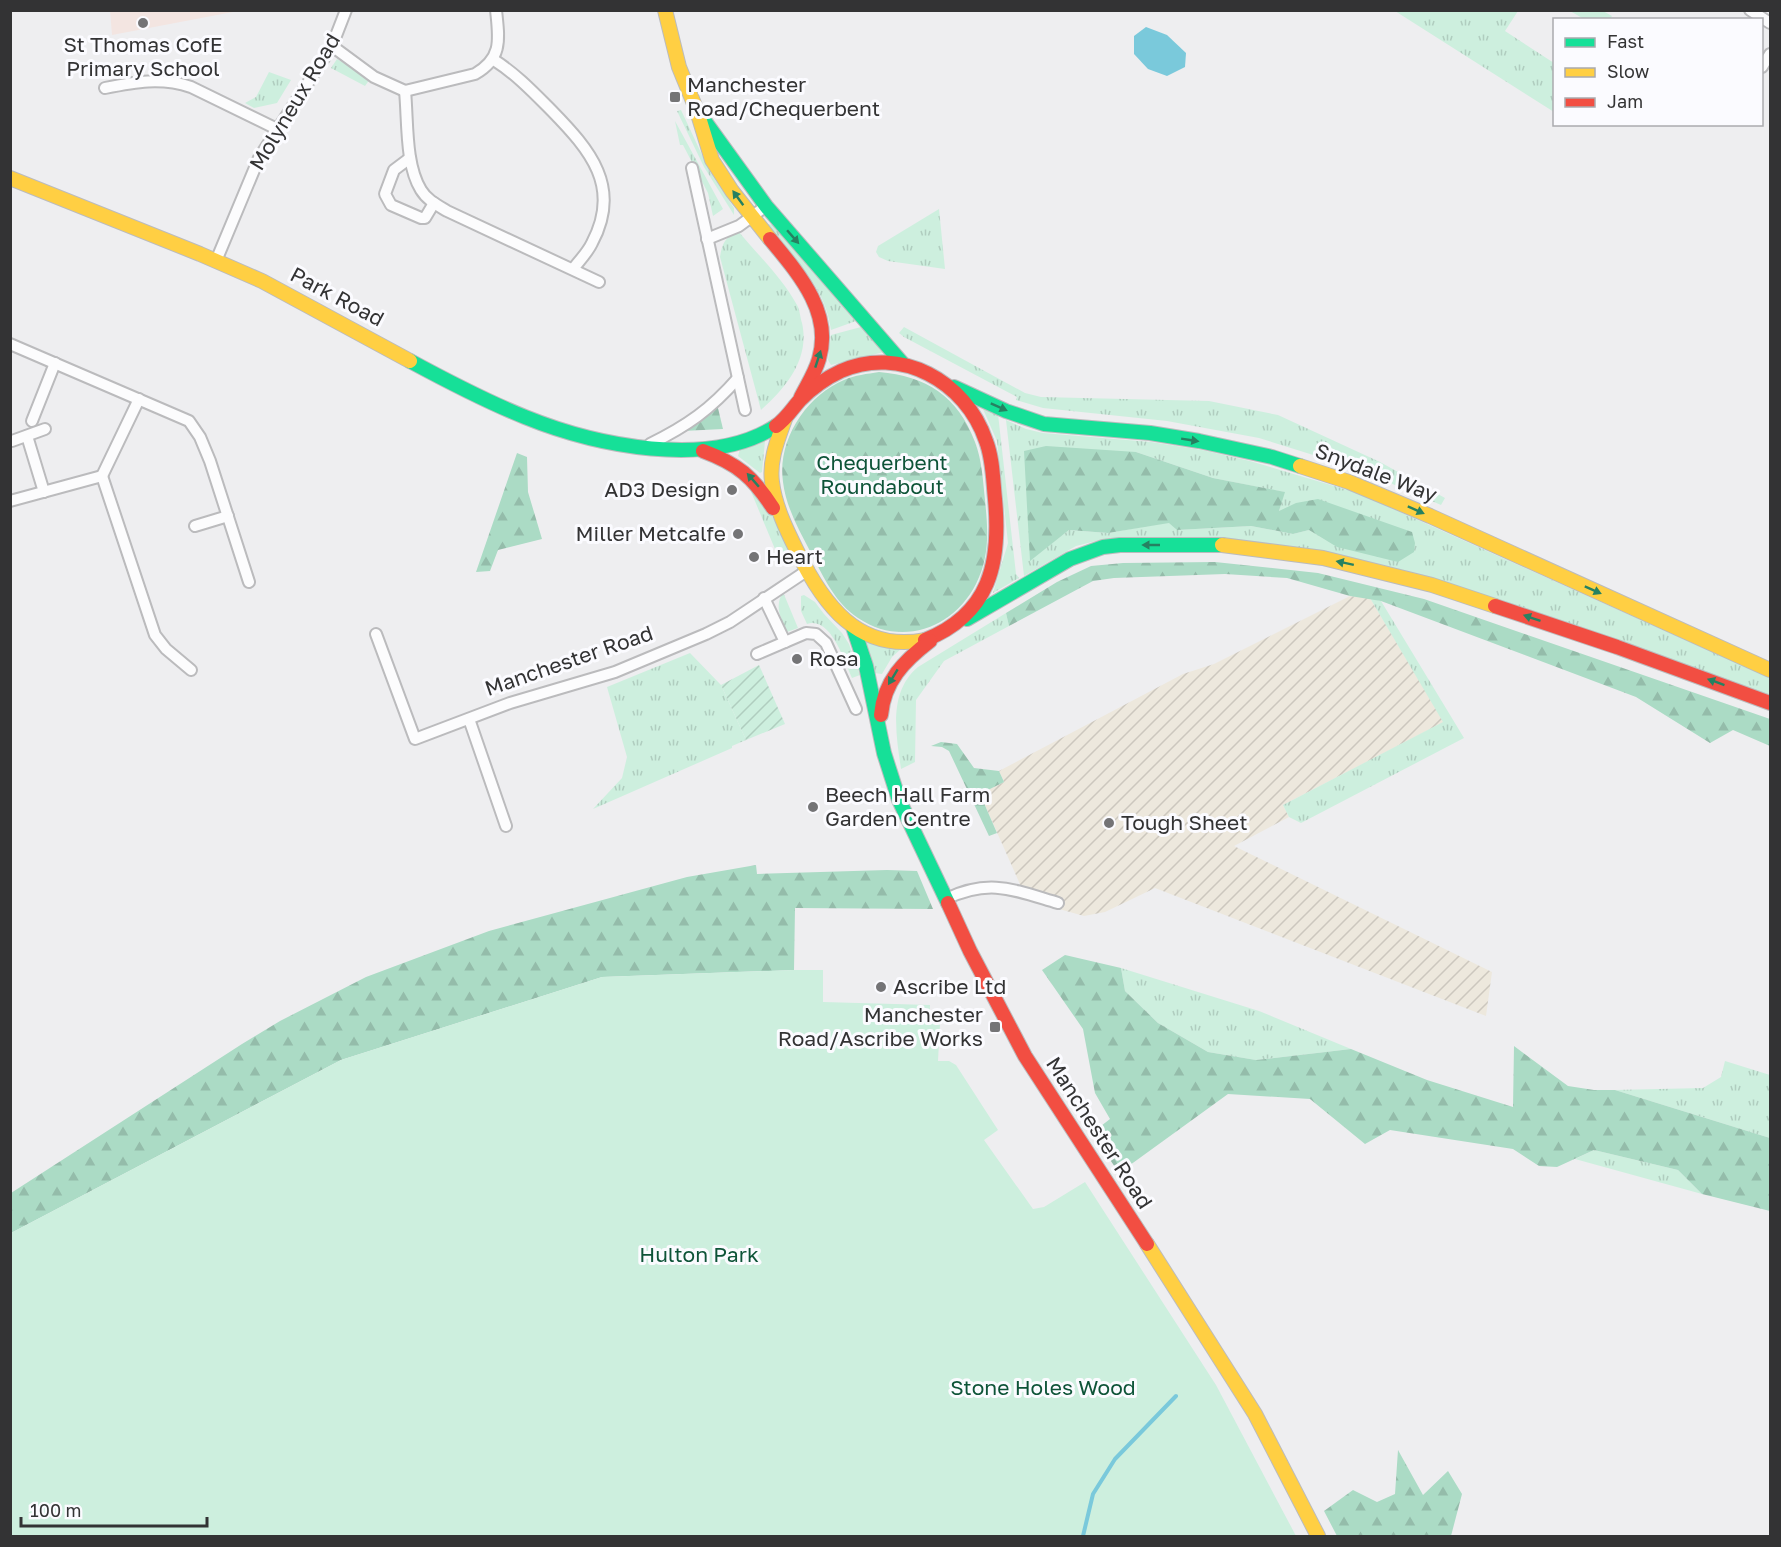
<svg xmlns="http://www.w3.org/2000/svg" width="1781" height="1547" viewBox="0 0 1781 1547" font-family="'Golos Text',sans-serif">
<defs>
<pattern id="industrial-furrows" width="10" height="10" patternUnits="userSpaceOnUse" patternTransform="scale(1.5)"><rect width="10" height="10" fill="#ede8dd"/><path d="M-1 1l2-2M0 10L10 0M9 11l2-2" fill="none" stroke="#ccc7be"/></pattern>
<pattern id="grass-tufts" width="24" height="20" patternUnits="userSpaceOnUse" patternTransform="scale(1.5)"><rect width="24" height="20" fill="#cdefde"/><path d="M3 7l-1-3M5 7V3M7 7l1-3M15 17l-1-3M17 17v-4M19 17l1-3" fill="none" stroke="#b0cdbf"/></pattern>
<pattern id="forest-firs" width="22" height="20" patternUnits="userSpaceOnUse" patternTransform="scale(1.5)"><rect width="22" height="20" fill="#abdbc5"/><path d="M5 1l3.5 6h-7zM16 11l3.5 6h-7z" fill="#94bcaa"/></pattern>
<pattern id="garden-furrows" width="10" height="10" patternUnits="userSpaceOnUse" patternTransform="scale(1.5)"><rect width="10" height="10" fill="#cdefde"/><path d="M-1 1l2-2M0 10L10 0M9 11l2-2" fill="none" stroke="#b0cdbf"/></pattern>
</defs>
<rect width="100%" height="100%" fill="#eeeef0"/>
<path fill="url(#industrial-furrows)" d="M 1350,596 L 1370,598 L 1444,722 L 1283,805 L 1289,817 L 1234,846 L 1492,972 L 1486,1016 L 1155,888 L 1105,912 L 1084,916 L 1027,900 L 980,794 L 1004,782 L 999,771 L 1183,674 L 1214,664 Z"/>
<path fill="#f3e5e1" d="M 110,10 L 238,11 L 112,35 Z"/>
<g fill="url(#grass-tufts)" fill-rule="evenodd">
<path d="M 1395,11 L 1518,11 L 1505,31 L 1554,63 L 1554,112 Z"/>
<path d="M 1570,11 L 1603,11 L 1612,16 L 1610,19 L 1584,19 Z"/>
<path d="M 337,59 L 370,79 L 365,86 L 331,68 Z"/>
<path d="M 269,72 L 291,80 L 277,103 L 254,108 L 245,103 L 256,97 Z"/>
<path d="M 681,110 L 710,172 L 734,208 L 734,215 L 704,167 L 677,111 Z"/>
<path d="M 675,121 L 723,209 L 713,216 L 708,193 L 683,145 L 680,145 Z"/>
<path d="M 939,209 L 945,269 L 888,261 L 879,257 L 876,252 L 878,246 Z"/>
<path d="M 768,224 L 774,225 L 856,321 L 831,330 C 825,286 795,259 768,227 Z"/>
<path d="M 739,232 C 758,255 782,278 797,305 C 800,310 800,317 802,323 C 810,358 787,387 761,410 L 720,257 C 722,244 725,236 739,232 Z"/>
<path d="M 861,327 L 884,352 L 831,365 L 828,360 L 831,335 Z"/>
<path d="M 904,327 L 1025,393 L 1041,397 L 1209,401 L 1278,415 L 1380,462 L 1445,498 L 1441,505 L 1358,469 L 1259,438 L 1167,421 L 1043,408 L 1016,400 L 1017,397 L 904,337 L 899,333 Z"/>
<path d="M 983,409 L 998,414 L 1016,574 L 1019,578 L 993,593 L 1008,543 L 997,441 Z"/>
<path d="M 1006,420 L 1026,429 L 1043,433 L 1151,442 L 1202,450 L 1250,461 L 1358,493 L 1770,678 L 1770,695 L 1407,571 L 1100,540 L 1076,546 L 1024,576 ZM 1136,452 L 1213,478 L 1284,492 L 1279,511 L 1337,547 L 1309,530 L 1293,534 L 1251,526 L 1177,530 L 1170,522 L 1108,533 L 1069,530 L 1030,560 Z"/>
<path d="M 765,441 L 762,472 L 760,473 L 738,456 L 740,449 Z"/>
<path d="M 747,482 C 758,495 781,526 786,543 C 788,550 787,559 785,566 L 780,561 Z"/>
<path d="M 783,592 L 798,628 L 787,632 C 781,618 774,607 783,592 Z"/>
<path d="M 804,595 L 815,602 L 824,614 L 842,633 L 849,644 L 860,675 L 852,678 C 844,661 831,616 807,624 L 801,611 L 801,596 Z"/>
<path d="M 1370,598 L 1381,601 L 1464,738 L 1301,823 L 1289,817 L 1283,805 L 1443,722 Z"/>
<path d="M 1006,613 L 1009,626 L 944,661 L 916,700 L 915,762 L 901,769 C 896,734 888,692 918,667 Z"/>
<path d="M 865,642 L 901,649 L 892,657 L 882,674 L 874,673 Z"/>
<path d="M 690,653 L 721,685 L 746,740 L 732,746 L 732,748 L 593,809 L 622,778 L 627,757 L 607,687 Z"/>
<path d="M 1121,968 L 1259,1011 L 1351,1049 L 1256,1060 L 1208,1052 L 1158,1023 L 1125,991 Z"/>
<path d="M 1725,1061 L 1770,1075 L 1770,1138 L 1615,1090 L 1703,1088 L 1721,1077 Z"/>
<path d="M 1594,1150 L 1678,1170 L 1702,1194 L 1575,1159 Z"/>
</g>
<g fill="url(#forest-firs)">
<path d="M 879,372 C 926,376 958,396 975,442 C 982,460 983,481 985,500 C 988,530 990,556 976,584 C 953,629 901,647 858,618 C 835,603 823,576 811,553 C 799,530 786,507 783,482 C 777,440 806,396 844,380 C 855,375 867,374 879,372 Z"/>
<path d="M 717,404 L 723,429 L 683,431 Z"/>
<path d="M 1046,446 L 1136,452 L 1213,478 L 1285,492 L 1279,511 L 1296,503 L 1318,499 L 1412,532 L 1415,543 L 1414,552 L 1398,562 L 1337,547 L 1309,530 L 1293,534 L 1251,526 L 1177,530 L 1169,523 L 1108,533 L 1069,530 L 1030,561 L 1024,451 Z"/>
<path d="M 517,453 L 527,457 L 528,492 L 542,539 L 498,550 L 490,571 L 476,572 Z"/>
<path d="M 1215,562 L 1318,573 L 1424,599 L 1770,719 L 1770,746 L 1733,730 L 1710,743 L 1636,697 L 1381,601 L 1350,596 L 1287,578 L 1225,574 L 1114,578 L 1093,581 L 1009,626 L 1006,613 L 1057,582 L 1091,566 L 1123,563 Z"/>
<path d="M 941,742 L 957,744 L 974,768 L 999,771 L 1004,782 L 980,794 L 997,833 L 989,836 L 949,751 L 942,747 L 931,746 Z"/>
<path d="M 756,865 L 757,874 L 887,870 L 917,871 L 933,909 L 795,908 L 794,970 L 602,977 L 341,1060 L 11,1233 L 11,1193 L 242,1044 L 280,1021 L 366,977 L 489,931 L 687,877 Z"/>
<path d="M 1065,955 L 1121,968 L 1125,991 L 1158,1023 L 1208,1052 L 1256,1060 L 1351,1049 L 1427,1080 L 1513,1107 L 1514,1046 L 1568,1086 L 1594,1090 L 1615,1090 L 1770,1138 L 1770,1211 L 1702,1194 L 1678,1170 L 1594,1150 L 1557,1167 L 1539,1166 L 1513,1149 L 1390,1130 L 1365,1144 L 1310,1099 L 1228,1094 L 1119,1173 L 1092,1133 L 1110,1119 L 1095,1093 L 1083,1029 L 1042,970 Z"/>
<path d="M 1398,1450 L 1423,1495 L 1448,1471 L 1462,1494 L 1451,1536 L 1337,1536 L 1324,1511 L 1353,1490 L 1377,1502 L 1395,1494 Z"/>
</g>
<path fill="#cdefde" d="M 794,970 L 823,970 L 823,1002 L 930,1005 L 929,1022 L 940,1024 L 938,1061 L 949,1061 L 956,1065 L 998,1130 L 984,1140 L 1033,1209 L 1044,1207 L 1085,1182 L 1216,1385 L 1296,1536 L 11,1536 L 11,1233 L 341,1060 L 602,977 Z"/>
<path fill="url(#garden-furrows)" d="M 759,665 L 785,724 L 746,740 L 721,685 Z"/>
<path fill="#7ac9db" d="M 1146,27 L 1167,35 L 1186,53 L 1185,67 L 1167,76 L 1148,69 L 1134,54 L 1134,36 Z"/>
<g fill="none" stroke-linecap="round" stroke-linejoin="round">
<path stroke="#7ac9db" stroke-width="4" d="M 1083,1536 L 1093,1494 L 1115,1459 L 1176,1396"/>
<g stroke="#bbbbbd" stroke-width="14">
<g id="street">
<path d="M 1750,10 L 1770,23"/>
<path d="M 332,46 L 374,77 L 405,91 L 475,74 C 503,58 499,39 496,10"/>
<path d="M 494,60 C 516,74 533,92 552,111 C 590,150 622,187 592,243 C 588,252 579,261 573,269"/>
<path d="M 1762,67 L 1770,54"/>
<path d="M 105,88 C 135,82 161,77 191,87 L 277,129"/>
<path d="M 405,91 C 408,121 405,164 421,190 C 427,200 437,205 447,211 L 599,282"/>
<path d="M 410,158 L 394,170 L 385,194 L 391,205 L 421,218 L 425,218 L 434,203"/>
<path d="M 692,168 L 745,410"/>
<path d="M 707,239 L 739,226 L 766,206"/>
<path d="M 216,261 L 259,158 L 332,46 L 346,10"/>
<path d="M 10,344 L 189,421 L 200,437 L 210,461 L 249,582"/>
<path d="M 32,421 L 55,363"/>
<path d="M 27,436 L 44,492"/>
<path d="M 12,441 L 45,429"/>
<path d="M 650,444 C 687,426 711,409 738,378"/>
<path d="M 102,476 L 155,635 L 166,649 L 191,670"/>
<path d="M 102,476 L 139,399"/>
<path d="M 10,501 L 102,476"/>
<path d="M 195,526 L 228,516"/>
<path d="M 764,598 L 785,642"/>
<path d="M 376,634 L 415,739 L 510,703 L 615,672 L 706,634 L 730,622 L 808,570"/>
<path d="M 757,654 L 806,633 L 816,634 L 826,643 L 856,709"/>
<path d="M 469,719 L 506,826"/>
<path d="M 946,899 C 990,878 1014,890 1058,903"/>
</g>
</g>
<g stroke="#bbbbbd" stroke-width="16">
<g id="fast">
<path d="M 701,116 L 766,206 L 903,364"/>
<path d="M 410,361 C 447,381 485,401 525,417 C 594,445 709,470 776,426"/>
<path d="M 954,387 L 1006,411 L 1044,424 L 1150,433 L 1199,441 L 1272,457 L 1300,466"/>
<path d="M 967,619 L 1070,559 L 1103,547 L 1120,545 L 1222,545"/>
<path d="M 853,627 L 866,666 L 884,753 L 899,800 L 948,903"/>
</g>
</g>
<g stroke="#bbbbbd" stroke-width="16">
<g id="slow">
<path d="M 665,10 L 679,67 L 697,111 L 712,160 L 732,191 L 770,239"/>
<path d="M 10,178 L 200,254 L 262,281 L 410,361"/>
<path d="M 785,419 C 778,439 769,460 772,482 C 775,506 786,529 797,551 C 823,604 858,653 925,640"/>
<path d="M 1300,466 L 1349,482 L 1430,516 L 1770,670"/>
<path d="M 1222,545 L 1323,558 L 1432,585 L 1495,606"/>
<path d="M 1147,1244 L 1255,1414 L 1318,1536"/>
</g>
</g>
<g stroke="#bbbbbd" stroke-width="16">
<g id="jam">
<path d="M 770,239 C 798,273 833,312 819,359 C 815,373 807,385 801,397"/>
<path d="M 776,426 C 786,419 792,409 800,400 C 812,388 826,378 841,371 C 900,345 966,381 986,441 C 993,459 993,480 995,499 C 1001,563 990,614 925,640"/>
<path d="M 703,451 C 738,464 753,477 773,508"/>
<path d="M 1495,606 L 1617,647 L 1770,703"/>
<path d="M 881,715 C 884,681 904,661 930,641"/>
<path d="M 948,903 L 970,951 L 1025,1056 L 1147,1244"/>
</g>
</g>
<use href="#street" stroke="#fcfcfd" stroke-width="10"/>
<use href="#fast" stroke="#16e098" stroke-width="14"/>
<use href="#slow" stroke="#ffcf43" stroke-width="14"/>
<use href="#jam" stroke="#f24e42" stroke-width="14"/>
</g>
<defs><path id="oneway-solid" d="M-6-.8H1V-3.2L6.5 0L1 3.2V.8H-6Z" transform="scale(1.5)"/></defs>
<g fill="#268161">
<use href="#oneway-solid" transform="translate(738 198) rotate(-126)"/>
<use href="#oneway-solid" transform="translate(793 237) rotate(49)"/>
<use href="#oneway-solid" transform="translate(818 359) rotate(-72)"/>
<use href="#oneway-solid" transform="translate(999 407) rotate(24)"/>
<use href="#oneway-solid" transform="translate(1190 440) rotate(9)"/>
<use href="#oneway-solid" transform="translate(753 480) rotate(-131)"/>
<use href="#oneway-solid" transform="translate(1416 510) rotate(24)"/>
<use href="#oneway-solid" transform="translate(1151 545) rotate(-180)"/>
<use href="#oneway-solid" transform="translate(1345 563) rotate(-168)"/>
<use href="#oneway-solid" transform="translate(1593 590) rotate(24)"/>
<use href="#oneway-solid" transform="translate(1532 618) rotate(-161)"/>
<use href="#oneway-solid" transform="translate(893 677) rotate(121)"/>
<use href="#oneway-solid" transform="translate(1716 682) rotate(-160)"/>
</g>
<g fill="#747476" stroke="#fbfbff" stroke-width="2">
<circle cx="143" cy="23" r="6"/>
<rect x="669" y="91" width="12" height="12" rx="3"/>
<circle cx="732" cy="490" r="6"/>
<circle cx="738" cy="534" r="6"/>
<circle cx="754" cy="557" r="6"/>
<circle cx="797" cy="659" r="6"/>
<circle cx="813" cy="807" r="6"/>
<circle cx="1109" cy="823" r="6"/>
<circle cx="881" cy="987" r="6"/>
<rect x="989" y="1021" width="12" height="12" rx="3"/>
</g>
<g text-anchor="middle" stroke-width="6" stroke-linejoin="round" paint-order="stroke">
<g font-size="21" fill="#333334" stroke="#fbfbff" text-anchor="start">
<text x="143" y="52" text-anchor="middle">St Thomas CofE<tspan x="143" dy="24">Primary School</tspan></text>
<text x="687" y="92">Manchester<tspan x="687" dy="24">Road/Chequerbent</tspan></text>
<text x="720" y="497" text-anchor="end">AD3 Design</text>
<text x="726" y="541" text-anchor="end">Miller Metcalfe</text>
<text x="766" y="564">Heart</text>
<text x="809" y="666">Rosa</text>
<text x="825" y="802">Beech Hall Farm<tspan x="825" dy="24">Garden Centre</tspan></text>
<text x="1121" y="830">Tough Sheet</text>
<text x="893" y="994">Ascribe Ltd</text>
<text x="983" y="1022" text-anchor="end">Manchester<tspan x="983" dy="24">Road/Ascribe Works</tspan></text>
</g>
<g font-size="21" fill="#333334" stroke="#fbfbff">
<text transform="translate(295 102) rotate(-59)" y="7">Molyneux Road</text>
<text transform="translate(337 297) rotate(28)" y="7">Park Road</text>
<text transform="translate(1376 473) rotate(21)" y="7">Snydale Way</text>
<text transform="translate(569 661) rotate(-19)" y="7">Manchester Road</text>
<text transform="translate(1099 1133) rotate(57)" y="7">Manchester Road</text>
</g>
<g font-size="21" fill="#0e5438" stroke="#fbfbff">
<text x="882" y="470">Chequerbent<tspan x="882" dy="24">Roundabout</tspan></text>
<text x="699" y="1262">Hulton Park</text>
<text x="1043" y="1395">Stone Holes Wood</text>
</g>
</g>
<rect width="1781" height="1547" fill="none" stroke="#333334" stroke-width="24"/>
<rect x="1553" y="18" width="210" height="108" fill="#fbfbff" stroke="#ababae" stroke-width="1.5"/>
<rect x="1565" y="38" width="30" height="9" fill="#16e098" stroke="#ababae" stroke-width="1.5"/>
<text x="1607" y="48" font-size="18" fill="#333334">Fast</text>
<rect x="1565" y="68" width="30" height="9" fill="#ffcf43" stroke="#ababae" stroke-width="1.5"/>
<text x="1607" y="78" font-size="18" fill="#333334">Slow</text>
<rect x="1565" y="98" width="30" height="9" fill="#f24e42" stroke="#ababae" stroke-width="1.5"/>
<text x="1607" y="108" font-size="18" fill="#333334">Jam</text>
<path d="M21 1517v9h186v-9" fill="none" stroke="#333334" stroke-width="3"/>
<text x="30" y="1517" font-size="18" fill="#333334" stroke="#fbfbff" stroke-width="4.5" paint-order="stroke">100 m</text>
</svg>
